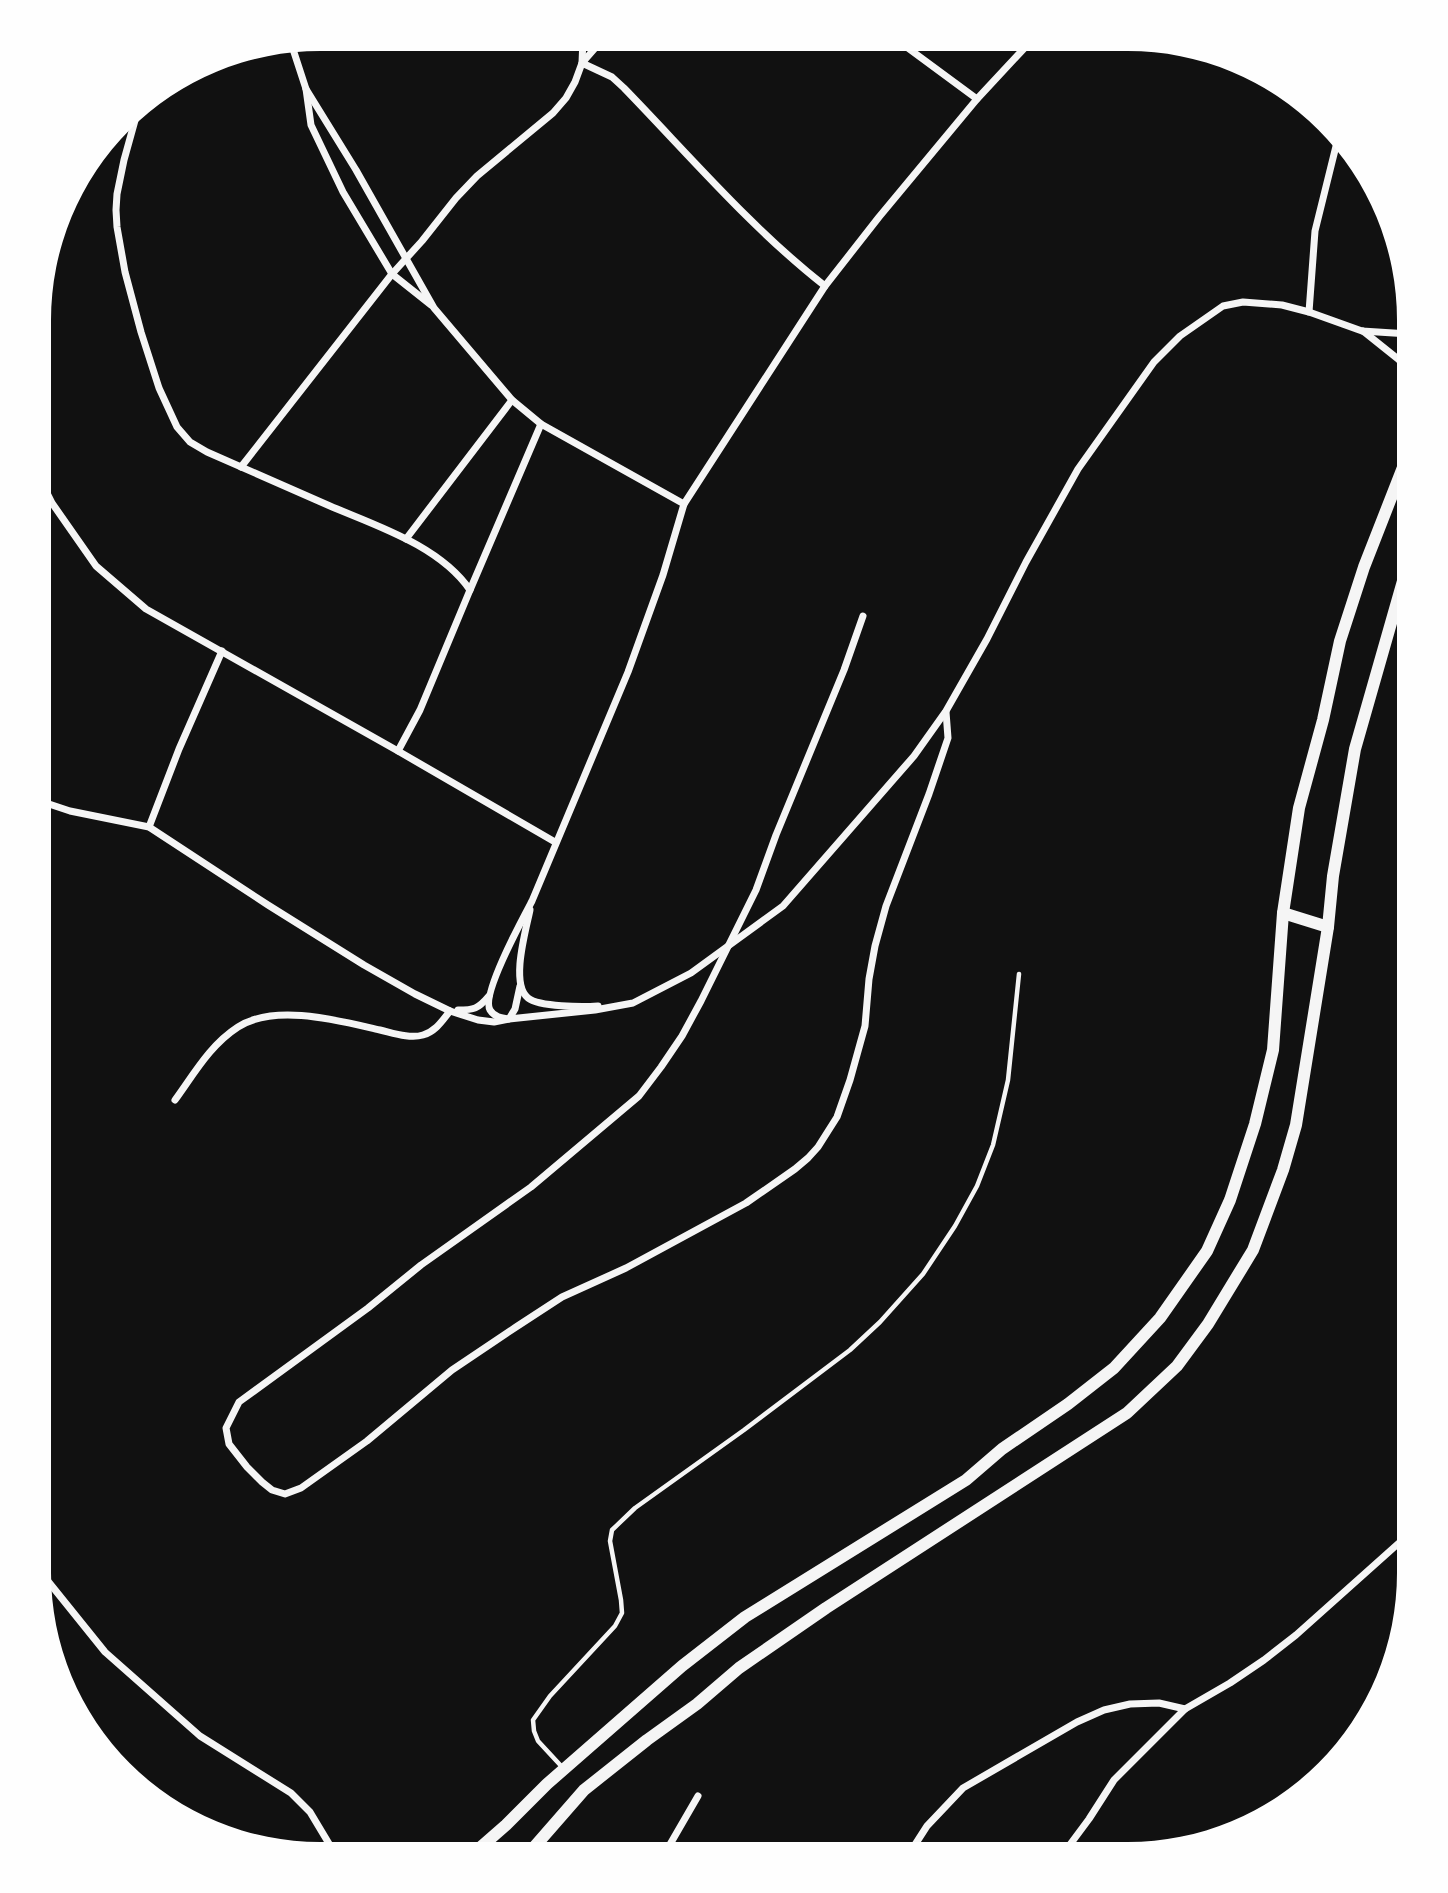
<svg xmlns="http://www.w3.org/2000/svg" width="1448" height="1893" viewBox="0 0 1448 1893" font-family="Montserrat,sans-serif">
<rect width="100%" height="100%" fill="#111"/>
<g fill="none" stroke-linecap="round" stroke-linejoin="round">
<path stroke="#f5f5f5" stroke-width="4.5" d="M 563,1768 L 538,1741 L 534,1731 L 533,1720 L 550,1696 L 615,1626 L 622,1613 L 621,1600 L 610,1541 L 612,1530 L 635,1508 L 744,1430 L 850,1350 L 880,1322 L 923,1274 L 955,1226 L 977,1186 L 993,1145 L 1008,1080 L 1019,974"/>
<g stroke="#f5f5f5" stroke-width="7">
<path d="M 603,39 L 582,63 L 612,77 L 624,88 C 689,155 752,229 825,286"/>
<path d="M 897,40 L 977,99"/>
<path d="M 1031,41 L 977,99 L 879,217 L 825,286 L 684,504 L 663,575 L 628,672 L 532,901 C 523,918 481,995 490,1010 C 494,1017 502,1018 509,1019 L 595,1010 L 633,1003 L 691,973 L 783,906 L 914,756 L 946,711 L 987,639 L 1026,562 L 1078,469 L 1154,362 L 1180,336 L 1223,306 L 1243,302 L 1282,305 L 1309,312 L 1362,331 L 1409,334"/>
<path d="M 291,43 L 306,89 L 311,125 L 343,192 L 392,274 L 431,305"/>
<path d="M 306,89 L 356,170 L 434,308 L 512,400 L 541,424 L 684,504"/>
<path d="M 139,106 L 124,160 L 117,194 L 116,210 L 117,227 L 125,272 L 141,332 L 159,388 L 177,427 L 190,442 L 207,452 C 248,470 289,488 330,506 C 377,526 440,546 470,590 L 420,710 L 398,751"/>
<path d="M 1309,312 L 1315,231 L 1339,134"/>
<path d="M 1363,331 L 1398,359 L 1409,371"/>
<path d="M 241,467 L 392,274 L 422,241 L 456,198 L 477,176 L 553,113 L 566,98 L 575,82 L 582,63 L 583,39"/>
<path d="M 41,481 L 52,503 L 96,566 L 146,609 L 398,751 L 555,842"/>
<path d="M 406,539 L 512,400"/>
<path d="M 470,590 L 541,424"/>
<path d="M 863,616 L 844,670 L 776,835 L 756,890 L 701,1001 L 682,1036 L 661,1067 L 639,1096 L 531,1187 L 421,1265 L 368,1308 L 239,1402 L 226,1428 L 229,1444 L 247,1467 L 262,1482 L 272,1490 L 285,1494 L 301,1488 L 367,1441 L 452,1370 L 516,1327 L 562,1297 L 626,1268 L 746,1203 L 795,1169 L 808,1158 L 818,1147 L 837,1117 L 850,1080 L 865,1026 L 869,979 L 875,946 L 886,906 L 929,794 L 948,738 L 946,712"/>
<path d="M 40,801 L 70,811 L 149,827 L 268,905 L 364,965 L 415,994 L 450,1011 L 478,1020 L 494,1022 L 509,1019 L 515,1009 L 520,986"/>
<path d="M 149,827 L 179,749 L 222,651"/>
<path d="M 530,910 C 526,930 510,984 528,998 C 539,1007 583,1007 598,1006"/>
<path d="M 458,1010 C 474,1010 478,1009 489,996"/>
<path d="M 175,1100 C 194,1074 210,1045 238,1027 C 275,1003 340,1021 380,1030 C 393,1033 410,1039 423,1035 C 436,1031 442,1021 450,1011"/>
<path d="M 39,1570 L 105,1652 L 200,1736 L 291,1793 L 310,1812 L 334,1852"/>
<path d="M 665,1853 L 698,1796"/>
<path d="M 909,1854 L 927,1826 L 963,1788 L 1077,1722 L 1104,1710 L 1130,1704 L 1159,1703 L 1185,1709"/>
<path d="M 1063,1854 L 1089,1819 L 1114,1780 L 1185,1709 L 1230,1683 L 1264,1660 L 1296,1635 L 1409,1534"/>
</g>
<g stroke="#f5f5f5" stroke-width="12">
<path d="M 1283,913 L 1328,927"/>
<path d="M 474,1853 L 506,1825 L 547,1784 L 682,1666 L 745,1617 L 966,1480 L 1002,1449 L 1068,1404 L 1114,1368 L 1160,1318 L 1207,1251 L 1230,1200 L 1255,1124 L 1273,1050 L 1283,913 L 1299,808 L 1323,720 L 1340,641 L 1364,567 L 1409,452"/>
<path d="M 529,1853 L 584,1790 L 647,1740 L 697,1704 L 739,1668 L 826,1608 L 1127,1413 L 1177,1366 L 1208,1324 L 1253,1250 L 1283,1170 L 1296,1125 L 1328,927 L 1333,876 L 1355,749 L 1409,560"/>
</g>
</g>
<path d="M0 0H1448V1893H0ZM320 51H1128A269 269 0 0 1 1397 320V1573A269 269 0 0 1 1128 1842H320A269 269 0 0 1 51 1573V320A269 269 0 0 1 320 51Z" fill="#fefefe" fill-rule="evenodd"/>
</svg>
